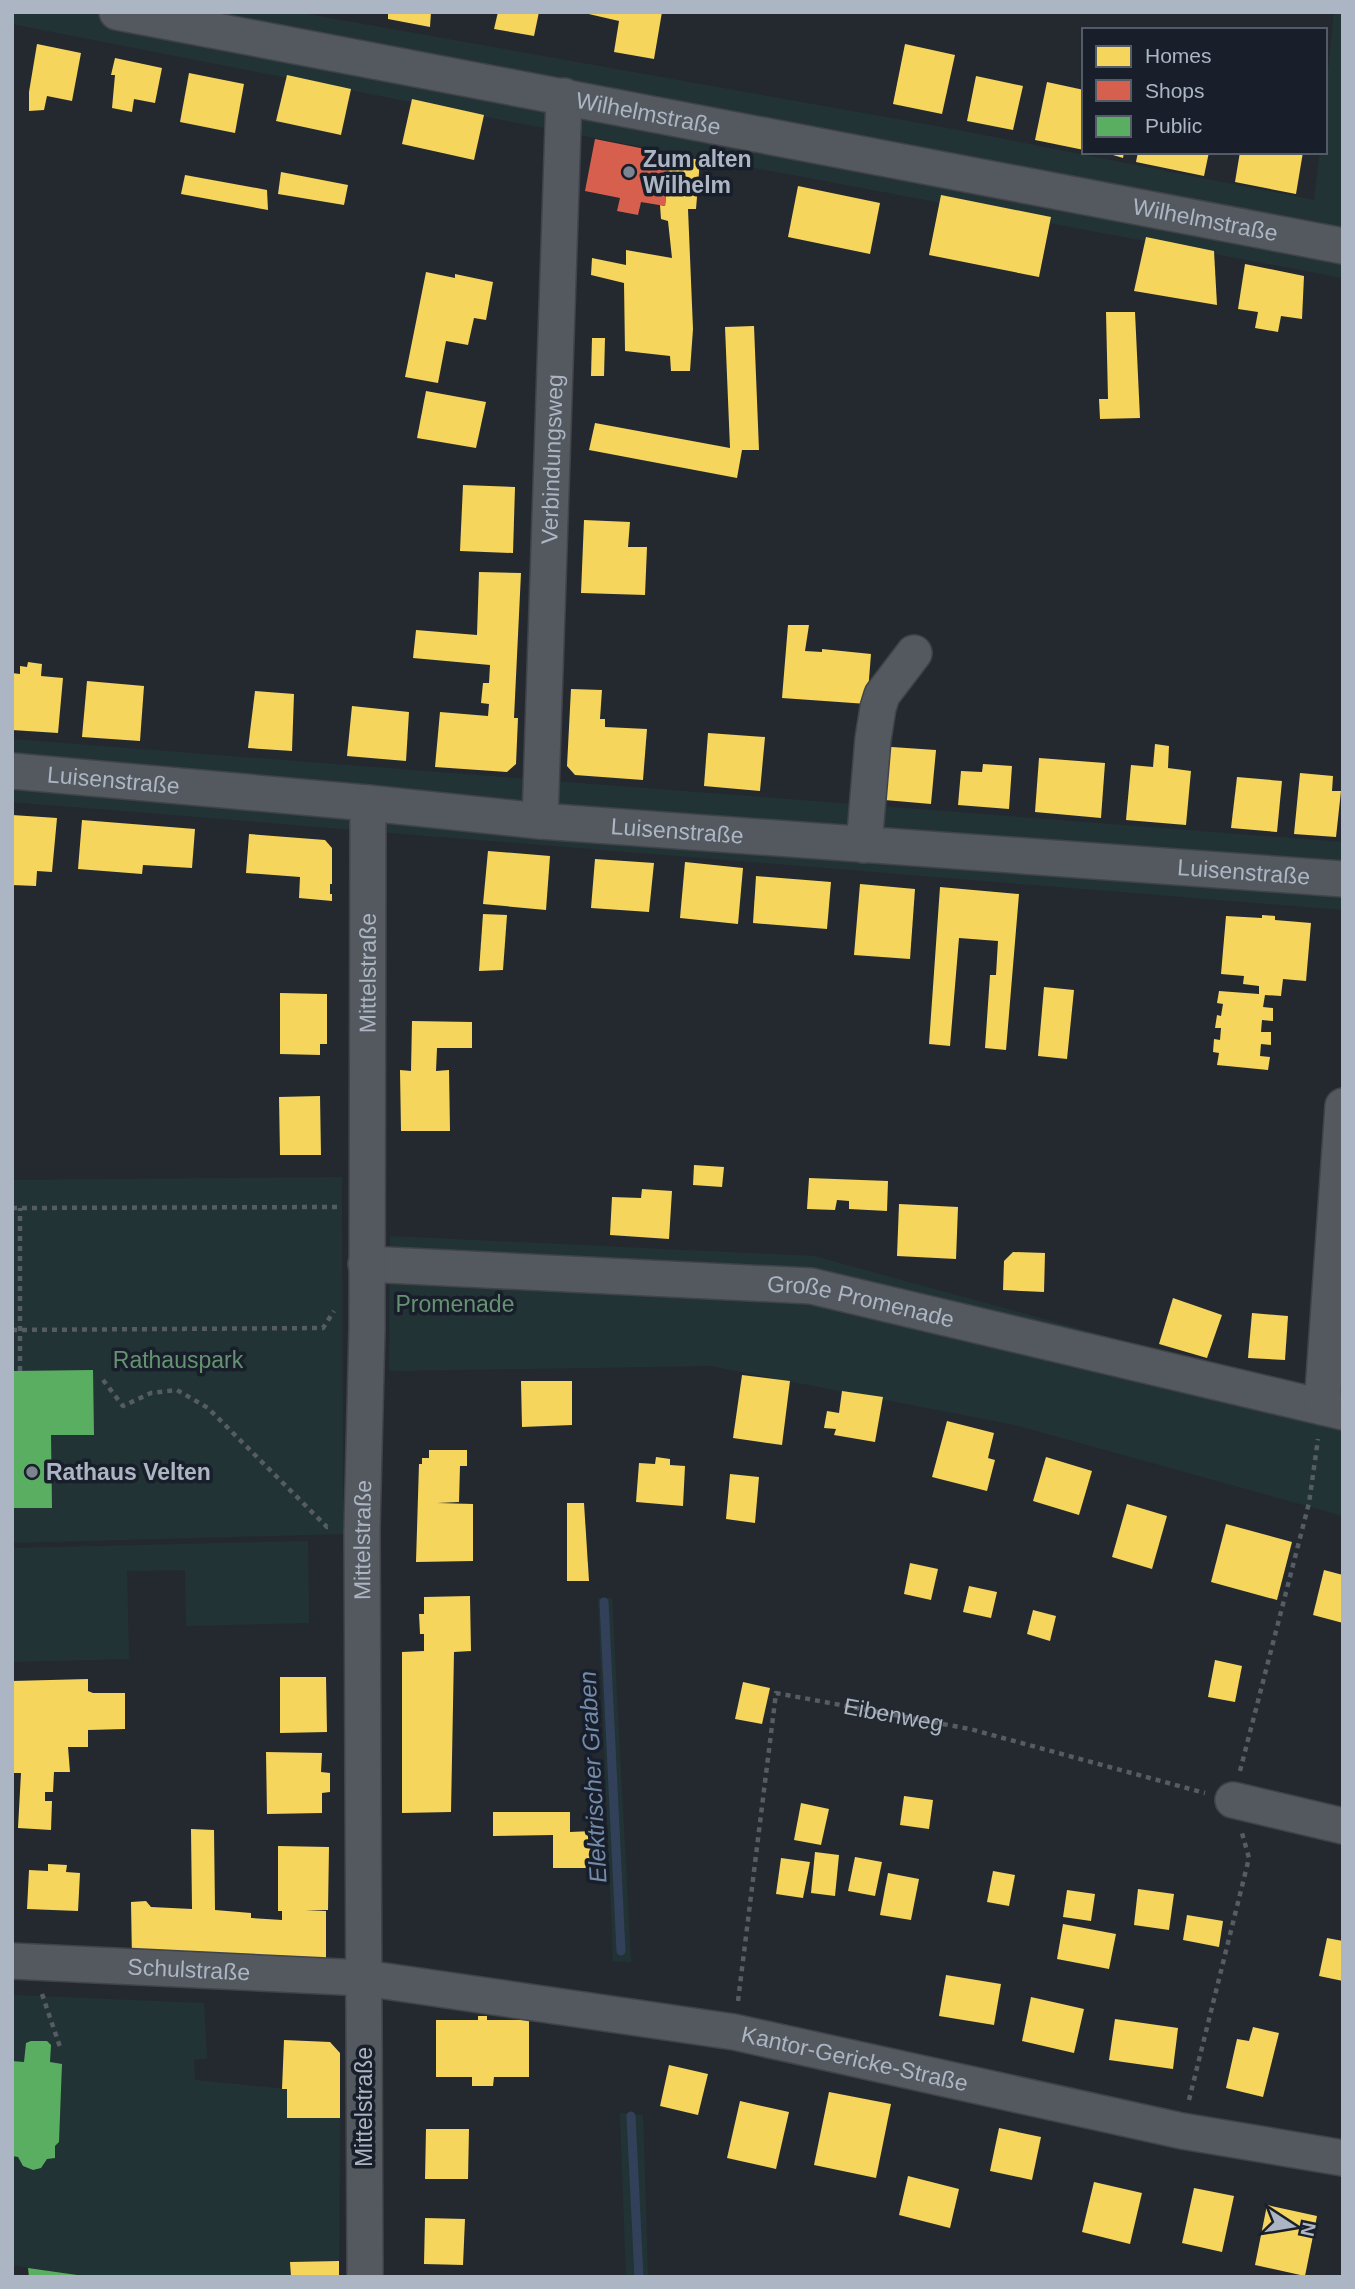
<svg xmlns="http://www.w3.org/2000/svg" width="1355" height="2289" viewBox="0 0 1355 2289" font-family="Arial,sans-serif">
<rect width="100%" height="100%" fill="#242930"/>
<g fill="#223336">
<path d="M 12,12 L 296,12 L 953,129 L 1314,200 L 1320,152 L 1325,152 L 1325,100 L 1334,12 L 1343,12 L 1343,278 L 595,138 L 12,24 Z"/>
<path d="M 12,739 L 1343,842 L 1343,910 L 12,802 Z"/>
<path d="M 342,1177 L 343,1534 L 12,1543 L 12,1180 Z"/>
<path d="M 390,1236 L 814,1256 L 1343,1401 L 1343,1516 L 1015,1425 L 711,1366 L 389,1371 Z"/>
<path d="M 308,1541 L 309,1623 L 186,1626 L 185,1570 L 127,1571 L 129,1659 L 12,1662 L 12,1548 Z"/>
<path d="M 598,1598 L 612,1598 L 631,1962 L 613,1961 Z"/>
<path d="M 12,1995 L 204,2003 L 207,2058 L 194,2060 L 195,2080 L 287,2089 L 288,2118 L 340,2118 L 339,2261 L 291,2262 L 290,2277 L 87,2277 L 12,2265 L 12,2156 L 18,2157 C 21,2167 28,2171 38,2169 L 59,2142 L 62,2064 L 50,2062 L 51,2045 L 24,2062 L 12,2061 Z"/>
<path d="M 620,2113 L 643,2115 L 648,2277 L 626,2277 Z"/>
</g>
<g fill="#f6d55c">
<path d="M 388,12 L 431,12 L 430,27 L 388,19 Z"/>
<path d="M 498,12 L 539,12 L 534,36 L 494,29 Z"/>
<path d="M 580,12 L 662,12 L 654,59 L 614,52 L 619,21 Z"/>
<path d="M 37,44 L 81,53 L 72,101 L 47,96 L 44,110 L 29,111 L 29,92 Z"/>
<path d="M 905,44 L 955,55 L 942,114 L 893,104 Z"/>
<path d="M 115,58 L 162,68 L 155,103 L 134,99 L 132,112 L 112,108 L 115,75 L 111,75 Z"/>
<path d="M 189,73 L 244,84 L 235,133 L 180,122 Z"/>
<path d="M 287,75 L 351,89 L 341,135 L 276,121 Z"/>
<path d="M 976,76 L 1023,86 L 1013,130 L 967,121 Z"/>
<path d="M 1047,82 L 1084,90 L 1084,150 L 1035,140 Z"/>
<path d="M 412,99 L 484,115 L 474,160 L 402,144 Z"/>
<path d="M 1103,152 L 1124,152 L 1123,158 Z"/>
<path d="M 1138,152 L 1209,152 L 1204,176 L 1136,162 Z"/>
<path d="M 1240,152 L 1303,152 L 1296,194 L 1235,182 Z"/>
<path d="M 670,154 L 700,160 L 696,209 L 688,209 L 693,329 L 690,371 L 671,371 L 670,356 L 625,351 L 624,283 L 591,275 L 592,258 L 626,265 L 626,250 L 672,258 L 668,221 L 661,219 L 660,205 L 665,206 Z"/>
<path d="M 281,172 L 348,185 L 344,205 L 278,194 Z"/>
<path d="M 185,175 L 267,190 L 268,210 L 181,194 Z"/>
<path d="M 798,186 L 880,203 L 870,254 L 788,237 Z"/>
<path d="M 941,195 L 1051,217 L 1039,277 L 929,255 Z"/>
<path d="M 1146,237 L 1214,251 L 1217,305 L 1134,291 Z"/>
<path d="M 1245,264 L 1304,276 L 1302,319 L 1281,316 L 1278,332 L 1255,328 L 1258,312 L 1238,309 Z"/>
<path d="M 426,272 L 455,278 L 455,274 L 493,282 L 486,320 L 474,318 L 468,345 L 446,341 L 438,383 L 405,377 Z"/>
<path d="M 1106,312 L 1135,312 L 1140,418 L 1100,419 L 1099,399 L 1108,399 Z"/>
<path d="M 754,326 L 759,450 L 742,450 L 737,478 L 589,450 L 595,423 L 730,448 L 725,327 Z"/>
<path d="M 592,338 L 605,338 L 604,376 L 591,376 Z"/>
<path d="M 426,391 L 486,402 L 476,448 L 417,438 Z"/>
<path d="M 463,485 L 515,487 L 513,553 L 460,551 Z"/>
<path d="M 584,520 L 630,522 L 628,547 L 647,547 L 645,595 L 581,593 Z"/>
<path d="M 479,572 L 521,573 L 514,718 L 518,718 L 516,764 L 507,772 L 435,767 L 440,712 L 488,716 L 489,704 L 481,703 L 483,683 L 489,683 L 490,665 L 413,658 L 416,630 L 477,635 Z"/>
<path d="M 788,625 L 809,625 L 805,651 L 822,652 L 822,649 L 871,654 L 867,704 L 782,698 Z"/>
<path d="M 28,662 L 42,664 L 41,676 L 63,678 L 58,733 L 12,730 L 12,673 L 20,674 L 20,666 L 27,667 Z"/>
<path d="M 87,681 L 144,686 L 140,741 L 82,737 Z"/>
<path d="M 571,689 L 602,690 L 600,719 L 605,719 L 605,727 L 647,729 L 643,780 L 575,775 L 567,766 Z"/>
<path d="M 255,691 L 294,694 L 292,751 L 248,748 Z"/>
<path d="M 352,706 L 409,712 L 406,761 L 347,756 Z"/>
<path d="M 708,733 L 765,737 L 760,791 L 704,786 Z"/>
<path d="M 1155,744 L 1169,746 L 1168,768 L 1191,771 L 1186,825 L 1126,820 L 1131,765 L 1153,767 Z"/>
<path d="M 877,746 L 936,750 L 931,804 L 873,799 Z"/>
<path d="M 1039,758 L 1105,763 L 1101,818 L 1035,812 Z"/>
<path d="M 983,764 L 1012,766 L 1009,809 L 958,805 L 961,771 L 982,772 Z"/>
<path d="M 1300,773 L 1333,776 L 1332,791 L 1341,791 L 1336,837 L 1294,834 Z"/>
<path d="M 1237,777 L 1282,781 L 1277,832 L 1231,828 Z"/>
<path d="M 12,815 L 57,818 L 52,872 L 37,871 L 36,886 L 12,885 Z"/>
<path d="M 82,820 L 195,829 L 192,868 L 143,865 L 142,874 L 78,869 Z"/>
<path d="M 249,834 L 325,840 L 332,848 L 332,884 L 330,884 L 330,894 L 332,894 L 332,901 L 299,898 L 300,877 L 246,873 Z"/>
<path d="M 488,851 L 550,856 L 546,910 L 483,904 Z"/>
<path d="M 595,859 L 654,863 L 649,912 L 591,908 Z"/>
<path d="M 685,862 L 743,868 L 738,924 L 680,918 Z"/>
<path d="M 756,876 L 831,882 L 827,929 L 753,923 Z"/>
<path d="M 860,884 L 915,889 L 910,959 L 854,955 Z"/>
<path d="M 940,887 L 1019,894 L 1006,1050 L 985,1048 L 990,975 L 996,975 L 998,941 L 959,938 L 950,1046 L 929,1044 Z"/>
<path d="M 483,914 L 507,915 L 503,970 L 479,971 Z"/>
<path d="M 1262,915 L 1275,916 L 1275,920 L 1311,923 L 1306,981 L 1283,979 L 1281,996 L 1265,995 L 1263,1007 L 1273,1008 L 1273,1021 L 1262,1020 L 1261,1032 L 1271,1032 L 1271,1045 L 1261,1044 L 1260,1056 L 1270,1057 L 1268,1070 L 1217,1065 L 1219,1053 L 1213,1052 L 1214,1039 L 1220,1040 L 1221,1028 L 1215,1028 L 1217,1015 L 1221,1016 L 1223,1004 L 1217,1003 L 1219,991 L 1259,994 L 1259,986 L 1243,984 L 1244,976 L 1221,974 L 1226,916 L 1262,918 Z"/>
<path d="M 1044,987 L 1074,990 L 1067,1059 L 1038,1056 Z"/>
<path d="M 280,993 L 327,994 L 327,1044 L 320,1044 L 320,1055 L 280,1054 Z"/>
<path d="M 412,1021 L 472,1022 L 472,1048 L 437,1048 L 436,1071 L 449,1070 L 450,1131 L 401,1131 L 400,1070 L 411,1071 Z"/>
<path d="M 320,1096 L 321,1155 L 280,1155 L 279,1097 Z"/>
<path d="M 694,1165 L 724,1167 L 722,1187 L 693,1185 Z"/>
<path d="M 809,1178 L 888,1181 L 887,1211 L 849,1209 L 849,1201 L 837,1200 L 835,1210 L 807,1209 Z"/>
<path d="M 642,1189 L 672,1191 L 669,1239 L 610,1235 L 612,1197 L 641,1198 Z"/>
<path d="M 899,1204 L 958,1207 L 956,1259 L 897,1256 Z"/>
<path d="M 1013,1252 L 1045,1253 L 1044,1292 L 1003,1290 L 1004,1261 Z"/>
<path d="M 1173,1298 L 1222,1315 L 1207,1358 L 1159,1344 Z"/>
<path d="M 1252,1313 L 1288,1316 L 1285,1360 L 1248,1358 Z"/>
<path d="M 742,1375 L 790,1381 L 782,1445 L 733,1438 Z"/>
<path d="M 521,1381 L 572,1381 L 572,1425 L 522,1427 Z"/>
<path d="M 842,1391 L 883,1397 L 875,1442 L 834,1435 L 836,1429 L 824,1428 L 827,1411 L 839,1413 Z"/>
<path d="M 947,1421 L 994,1433 L 988,1458 L 995,1460 L 987,1491 L 932,1477 Z"/>
<path d="M 429,1450 L 467,1450 L 467,1466 L 460,1466 L 459,1502 L 437,1503 L 473,1504 L 473,1561 L 416,1562 L 419,1464 L 422,1464 L 422,1458 L 429,1458 Z"/>
<path d="M 656,1457 L 670,1459 L 670,1465 L 685,1466 L 683,1506 L 636,1502 L 639,1463 L 655,1464 Z"/>
<path d="M 1046,1457 L 1092,1471 L 1079,1515 L 1033,1501 Z"/>
<path d="M 730,1474 L 759,1477 L 755,1523 L 726,1519 Z"/>
<path d="M 567,1503 L 584,1503 L 589,1581 L 567,1581 Z"/>
<path d="M 1127,1504 L 1167,1516 L 1152,1569 L 1112,1557 Z"/>
<path d="M 1226,1524 L 1292,1542 L 1277,1600 L 1211,1582 Z"/>
<path d="M 910,1563 L 938,1569 L 931,1600 L 904,1594 Z"/>
<path d="M 1324,1570 L 1343,1575 L 1343,1623 L 1313,1615 Z"/>
<path d="M 969,1586 L 997,1592 L 991,1618 L 963,1612 Z"/>
<path d="M 470,1596 L 471,1651 L 454,1652 L 451,1812 L 402,1813 L 402,1652 L 424,1651 L 424,1634 L 420,1634 L 419,1614 L 424,1614 L 424,1597 Z"/>
<path d="M 1033,1610 L 1056,1616 L 1050,1641 L 1027,1634 Z"/>
<path d="M 1215,1660 L 1242,1666 L 1235,1702 L 1208,1697 Z"/>
<path d="M 280,1677 L 326,1677 L 327,1732 L 280,1733 Z"/>
<path d="M 88,1679 L 88,1691 L 93,1693 L 125,1693 L 125,1729 L 88,1730 L 88,1747 L 68,1747 L 70,1772 L 54,1772 L 53,1792 L 45,1792 L 45,1801 L 52,1801 L 51,1830 L 18,1828 L 21,1773 L 12,1773 L 12,1681 Z"/>
<path d="M 743,1682 L 770,1688 L 762,1724 L 735,1719 Z"/>
<path d="M 266,1752 L 322,1753 L 321,1772 L 330,1773 L 330,1792 L 322,1793 L 322,1813 L 267,1814 Z"/>
<path d="M 904,1796 L 933,1800 L 929,1829 L 900,1825 Z"/>
<path d="M 801,1803 L 829,1809 L 821,1845 L 794,1840 Z"/>
<path d="M 493,1812 L 570,1812 L 570,1832 L 592,1831 L 593,1868 L 553,1868 L 553,1835 L 493,1836 Z"/>
<path d="M 191,1829 L 214,1830 L 215,1910 L 251,1913 L 251,1918 L 282,1920 L 282,1911 L 278,1911 L 278,1846 L 329,1847 L 328,1910 L 305,1910 L 326,1911 L 326,1969 L 132,1960 L 131,1902 L 146,1901 L 151,1907 L 192,1909 Z"/>
<path d="M 815,1852 L 839,1855 L 835,1896 L 811,1893 Z"/>
<path d="M 855,1857 L 882,1862 L 875,1896 L 848,1891 Z"/>
<path d="M 781,1858 L 810,1862 L 803,1898 L 776,1894 Z"/>
<path d="M 48,1864 L 67,1865 L 66,1872 L 80,1873 L 78,1911 L 27,1909 L 29,1870 L 48,1871 Z"/>
<path d="M 993,1871 L 1015,1875 L 1009,1906 L 987,1902 Z"/>
<path d="M 888,1873 L 919,1879 L 911,1920 L 880,1915 Z"/>
<path d="M 1138,1889 L 1174,1894 L 1169,1930 L 1134,1925 Z"/>
<path d="M 1067,1890 L 1095,1894 L 1091,1921 L 1063,1917 Z"/>
<path d="M 1187,1915 L 1223,1921 L 1219,1947 L 1183,1940 Z"/>
<path d="M 1063,1924 L 1116,1934 L 1109,1969 L 1057,1959 Z"/>
<path d="M 1327,1938 L 1343,1941 L 1343,1981 L 1319,1976 Z"/>
<path d="M 946,1975 L 1001,1984 L 994,2025 L 939,2016 Z"/>
<path d="M 1031,1997 L 1084,2009 L 1074,2053 L 1022,2041 Z"/>
<path d="M 478,2016 L 487,2016 L 487,2020 L 529,2020 L 529,2077 L 494,2077 L 493,2086 L 472,2086 L 472,2077 L 436,2077 L 436,2020 L 478,2020 Z"/>
<path d="M 1115,2019 L 1178,2028 L 1173,2069 L 1109,2060 Z"/>
<path d="M 1253,2027 L 1279,2033 L 1263,2097 L 1226,2088 L 1237,2039 L 1249,2041 Z"/>
<path d="M 284,2040 L 330,2042 L 340,2053 L 340,2118 L 287,2118 L 287,2089 L 282,2089 Z"/>
<path d="M 669,2065 L 708,2074 L 698,2115 L 660,2106 Z"/>
<path d="M 829,2092 L 891,2104 L 876,2178 L 814,2165 Z"/>
<path d="M 740,2101 L 789,2112 L 776,2169 L 727,2158 Z"/>
<path d="M 999,2128 L 1041,2137 L 1032,2180 L 990,2171 Z"/>
<path d="M 426,2129 L 469,2129 L 468,2179 L 425,2179 Z"/>
<path d="M 908,2176 L 959,2189 L 950,2228 L 899,2215 Z"/>
<path d="M 1094,2182 L 1142,2193 L 1130,2244 L 1082,2232 Z"/>
<path d="M 1194,2188 L 1234,2196 L 1222,2252 L 1182,2243 Z"/>
<path d="M 1267,2205 L 1317,2216 L 1305,2276 L 1255,2265 Z"/>
<path d="M 425,2218 L 465,2219 L 463,2265 L 424,2264 Z"/>
<path d="M 339,2261 L 339,2277 L 291,2277 L 290,2262 Z"/>
</g>
<path fill="#d6604d" d="M 595,139 L 670,154 L 665,206 L 641,202 L 638,215 L 617,211 L 620,198 L 585,191 Z"/>
<g fill="#5aae61">
<path d="M 93,1370 L 94,1435 L 51,1435 L 52,1508 L 12,1508 L 12,1371 Z"/>
<path d="M 31,2041 L 47,2041 L 51,2045 L 50,2062 L 62,2064 L 59,2142 L 55,2146 L 55,2158 L 47,2159 L 41,2168 L 33,2170 L 23,2166 L 18,2157 L 12,2156 L 12,2061 L 24,2062 L 26,2043 Z"/>
<path d="M 28,2268 L 77,2275 L 76,2277 L 29,2277 Z"/>
</g>
<g fill="none" stroke-linecap="round" stroke-linejoin="round">
<g stroke="#324159" stroke-width="9">
<path d="M 604,1602 L 621,1951"/>
<path d="M 631,2116 L 639,2277"/>
</g>
<g stroke="#404349" stroke-width="38">
<g id="minor">
<path id="s2" d="M 117,12 L 1343,246"/>
<path id="s3" d="M 12,771 L 368,803 L 540,821 L 1343,879"/>
<path id="s4" d="M 540,821 L 564,96"/>
<path d="M 864,845 L 873,739 L 878,708 L 882,695 L 914,653"/>
<path id="s5" d="M 366,1264 L 811,1286 L 1343,1412"/>
<path d="M 1322,1407 L 1343,1106"/>
<path d="M 1233,1800 L 1343,1826"/>
<path id="s6" d="M 12,1961 L 364,1978 L 734,2032 L 1182,2131 L 1343,2158"/>
<path id="s7" d="M 365,2277 L 362,1530 L 367,1329 L 368,803"/>
</g>
</g>
<g stroke="#565c63" stroke-width="4.5" stroke-dasharray="5 5" stroke-linecap="butt">
<path d="M 12,1208 L 337,1207"/>
<path d="M 12,1330 L 323,1328 L 334,1311"/>
<path d="M 20,1371 L 20,1208"/>
<path d="M 103,1380 L 123,1406 L 151,1393 L 177,1390 L 208,1408 L 327,1527 L 330,1527"/>
<path d="M 1240,1771 L 1309,1503 L 1318,1439"/>
<path d="M 42,1994 L 60,2047"/>
<path id="s1" d="M 738,2001 L 776,1693 L 970,1729 L 1205,1793"/>
<path d="M 1189,2100 L 1249,1858 L 1242,1833"/>
</g>
<use href="#minor" stroke="#54585f" stroke-width="35"/>
</g>
<g fill="#7c8490" stroke="#181f2a" stroke-width="2.5">
<circle cx="629" cy="172" r="7"/>
<circle cx="32" cy="1472" r="7"/>
</g>
<g text-anchor="middle" stroke-width="7" stroke-linejoin="round" paint-order="stroke">
<g font-size="23" fill="#acb5c3" stroke="#181f2a">
<text dy="8" stroke="none"><textPath href="#s2" startOffset="541">Wilhelmstraße</textPath></text>
<text dy="8" stroke="none"><textPath href="#s2" startOffset="1108">Wilhelmstraße</textPath></text>
<text dy="8" stroke="none"><textPath href="#s4" startOffset="362">Verbindungsweg</textPath></text>
<text dy="8" stroke="none"><textPath href="#s3" startOffset="102">Luisenstraße</textPath></text>
<text dy="8" stroke="none"><textPath href="#s3" startOffset="668">Luisenstraße</textPath></text>
<text dy="8" stroke="none"><textPath href="#s3" startOffset="1236">Luisenstraße</textPath></text>
<text dy="8" stroke="none"><textPath href="#s7" startOffset="1304">Mittelstraße</textPath></text>
<text dy="8" stroke="none"><textPath href="#s5" startOffset="497">Große Promenade</textPath></text>
<text dy="8" stroke="none"><textPath href="#s7" startOffset="737">Mittelstraße</textPath></text>
<text dy="8" stroke="none"><textPath href="#s1" startOffset="430">Eibenweg</textPath></text>
<text dy="8" stroke="none"><textPath href="#s6" startOffset="177">Schulstraße</textPath></text>
<text dy="8" stroke="none"><textPath href="#s6" startOffset="850">Kantor-Gericke-Straße</textPath></text>
<text transform="translate(364 2107) rotate(-90)" y="8">Mittelstraße</text>
</g>
<g font-size="23" font-weight="bold" fill="#acb5c3" stroke="#181f2a" text-anchor="start">
<text x="643" y="167">Zum alten<tspan x="643" dy="26">Wilhelm</tspan></text>
<text x="46" y="1480">Rathaus Velten</text>
</g>
<g font-size="23" fill="#659271" stroke="#181f2a">
<text x="455" y="1312">Promenade</text>
<text x="178" y="1368">Rathauspark</text>
</g>
<g font-size="24" font-style="italic" fill="#748bab" stroke="#181f2a">
<text transform="translate(593 1777) rotate(-93)" y="8">Elektrischer Graben</text>
</g>
</g>
<rect width="1355" height="2289" fill="none" stroke="#acb5c3" stroke-width="28"/>
<rect x="1082" y="28" width="245" height="126" fill="#181f2a" stroke="#535b67" stroke-width="2"/>
<rect x="1096" y="46" width="35" height="21" fill="#f6d55c" stroke="#535b67" stroke-width="2"/>
<text x="1145" y="63" font-size="21" fill="#acb5c3">Homes</text>
<rect x="1096" y="80" width="35" height="21" fill="#d6604d" stroke="#535b67" stroke-width="2"/>
<text x="1145" y="98" font-size="21" fill="#acb5c3">Shops</text>
<rect x="1096" y="116" width="35" height="21" fill="#5aae61" stroke="#535b67" stroke-width="2"/>
<text x="1145" y="133" font-size="21" fill="#acb5c3">Public</text>
<g transform="translate(1292 2226) rotate(102)" stroke="#181f2a" stroke-width="5" paint-order="stroke">
<path d="M0-5L12 26L0 18L-12 26Z" fill="#acb5c3"/>
<text y="-10" font-size="19" font-weight="bold" text-anchor="middle" fill="#acb5c3">N</text>
</g>
</svg>
